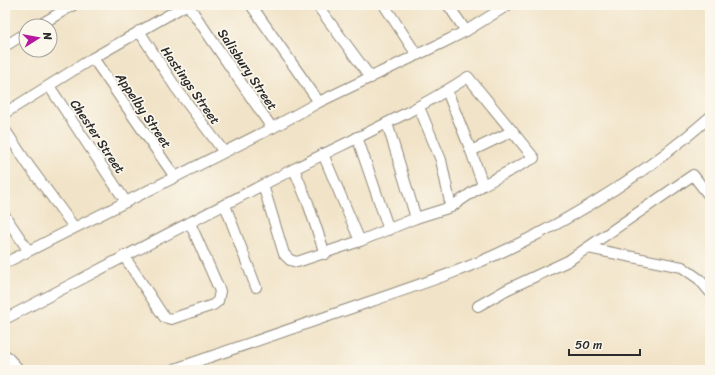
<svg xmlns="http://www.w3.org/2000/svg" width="715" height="375" viewBox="0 0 715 375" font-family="Sriracha,sans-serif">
<rect width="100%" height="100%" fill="#fbf7ec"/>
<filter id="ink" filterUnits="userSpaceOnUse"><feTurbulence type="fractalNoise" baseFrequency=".025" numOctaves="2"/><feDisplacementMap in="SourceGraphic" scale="8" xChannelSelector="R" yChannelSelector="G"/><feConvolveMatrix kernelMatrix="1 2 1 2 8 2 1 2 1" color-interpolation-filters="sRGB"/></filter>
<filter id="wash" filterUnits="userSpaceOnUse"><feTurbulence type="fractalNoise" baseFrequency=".012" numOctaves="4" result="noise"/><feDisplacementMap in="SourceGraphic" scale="16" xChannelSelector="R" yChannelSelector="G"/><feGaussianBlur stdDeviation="0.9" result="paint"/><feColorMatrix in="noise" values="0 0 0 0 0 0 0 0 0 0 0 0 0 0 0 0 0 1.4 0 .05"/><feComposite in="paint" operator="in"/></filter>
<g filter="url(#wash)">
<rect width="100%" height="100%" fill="#f1e3c7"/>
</g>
<g filter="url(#ink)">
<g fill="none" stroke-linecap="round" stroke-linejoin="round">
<g stroke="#8e8779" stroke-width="12">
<g id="minor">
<path d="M 188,5 L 272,128"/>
<path d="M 251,5 L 319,102"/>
<path d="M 317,5 L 371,78"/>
<path d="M 384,5 L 417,55"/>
<path d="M 448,5 L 466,31"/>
<path d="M 38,26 L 73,5"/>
<path d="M 139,31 L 176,88 L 224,152"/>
<path d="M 5,46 L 26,33"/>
<path d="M 93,58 L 175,177"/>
<path d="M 49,86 L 126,202"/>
<path d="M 447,91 L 471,151 L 483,185"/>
<path d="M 419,107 L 441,160 L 451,207"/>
<path d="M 5,113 L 93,58 L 186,5"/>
<path d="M 387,123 L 416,218"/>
<path d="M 5,130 L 29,166 L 74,227"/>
<path d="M 357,137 L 389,230"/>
<path d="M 471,151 L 513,131"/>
<path d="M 323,154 L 360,241"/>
<path d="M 294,169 L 308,203 L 325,254"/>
<path d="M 225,205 L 256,287"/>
<path d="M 5,216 L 28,250"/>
<path d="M 588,248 L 682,267 L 699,279 L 710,292"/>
<path d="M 124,256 L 164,317 L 171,319 L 213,305 L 218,301 L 220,291 L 190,223"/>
<path d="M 5,263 L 272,128 L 319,102 L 444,42 L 466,31 L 508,5"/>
<path d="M 478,306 L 508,289 L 568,261 L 693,175 L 710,197"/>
<path d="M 5,319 C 101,269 197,218 294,169 C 353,139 413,113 468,77 L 534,158 L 483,185 L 451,207 L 416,218 L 360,241 L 297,262 L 290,260 L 284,254 L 263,185"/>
<path d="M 172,370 C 239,347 306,324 372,301 C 418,285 465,270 508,249 C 579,215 651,169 710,117"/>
</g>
</g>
<g stroke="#8e8779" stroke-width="14">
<path id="tertiary" d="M 5,356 L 18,370"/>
</g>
<use href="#minor" stroke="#fff" stroke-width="10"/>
<use href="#tertiary" stroke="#fff" stroke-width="12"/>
</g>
</g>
<g text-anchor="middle" stroke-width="3.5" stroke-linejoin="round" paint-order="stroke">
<g font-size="13" fill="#2b2b2b" stroke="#fbf7ec">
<text transform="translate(248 69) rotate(56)" y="5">Salisbury Street</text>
<text transform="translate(191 85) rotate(55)" y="5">Hastings Street</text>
<text transform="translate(144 110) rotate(56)" y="5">Appelby Street</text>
<text transform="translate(98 136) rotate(56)" y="5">Chester Street</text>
</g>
</g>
<rect width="715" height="375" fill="none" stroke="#fbf7ec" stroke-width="20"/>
<g transform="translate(38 38) rotate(79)"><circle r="19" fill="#fbf7ec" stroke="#a8a59f"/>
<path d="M0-3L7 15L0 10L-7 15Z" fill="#b5179e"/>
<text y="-6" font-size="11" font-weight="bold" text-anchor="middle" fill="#2b2b2b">N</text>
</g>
<path d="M569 349v6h71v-6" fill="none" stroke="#2b2b2b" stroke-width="2"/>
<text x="575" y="349" font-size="12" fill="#2b2b2b" stroke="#fbf7ec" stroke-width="3" paint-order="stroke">50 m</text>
</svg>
